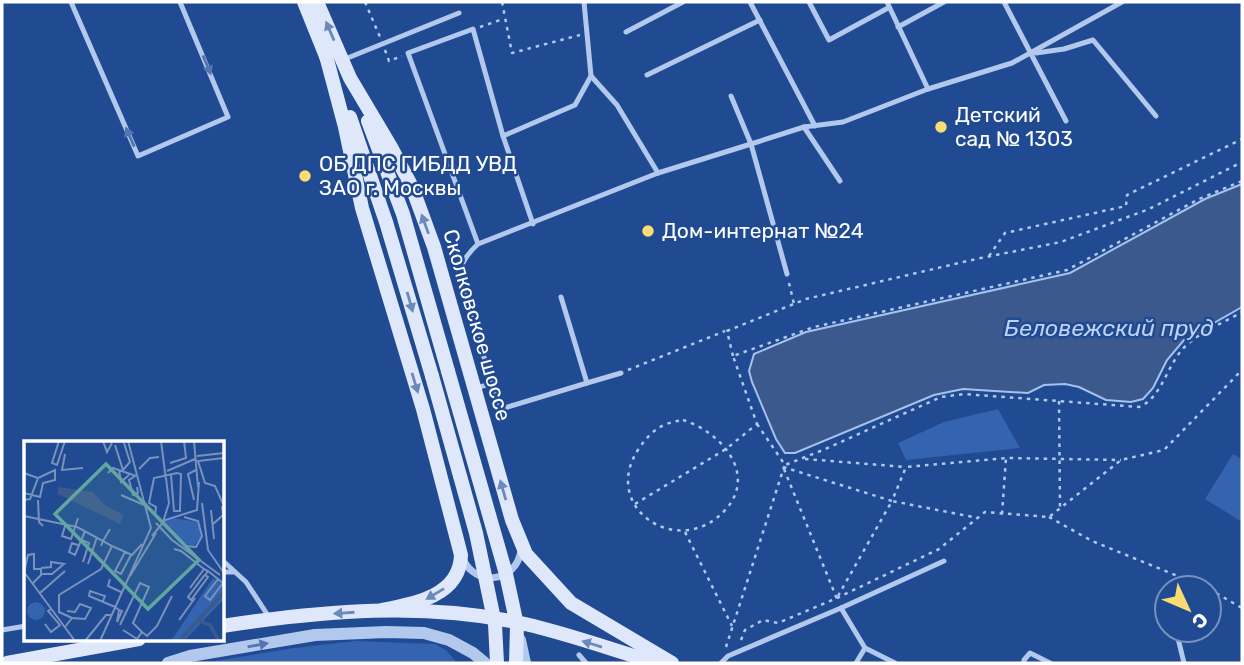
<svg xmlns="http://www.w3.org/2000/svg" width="1244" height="665" viewBox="0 0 1244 665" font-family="Rubik,sans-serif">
<rect width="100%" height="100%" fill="#204a91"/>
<g fill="#3463af">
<path d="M 998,409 L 1020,448 L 906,460 L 898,443 L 944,422 Z"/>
<path d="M 1233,454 L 1242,459 L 1242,522 L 1205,499 Z"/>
<path d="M 356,641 L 435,644 L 447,651 L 457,663 L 203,663 L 294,648 Z"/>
</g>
<path fill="#3b598d" stroke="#a5c2ee" stroke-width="2" d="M 1242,184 L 1242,307 L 1184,340 L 1167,360 L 1153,388 L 1143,399 L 1131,402 L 1106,400 L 1079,387 L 1065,384 L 1044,385 L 1028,393 L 963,389 L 934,395 L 795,453 L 785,453 L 776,439 L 752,382 L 749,371 L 754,354 L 806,332 L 1070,273 L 1205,199 Z"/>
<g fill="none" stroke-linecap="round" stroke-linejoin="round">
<g stroke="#b2c8ed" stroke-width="2.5" stroke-dasharray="3.5 5" stroke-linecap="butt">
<path d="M 365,2 L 380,37"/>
<path d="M 502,2 L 512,53 L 580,35"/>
<path d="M 480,27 L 503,19"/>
<path d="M 385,50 L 389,61 L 402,56"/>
<path d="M 989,256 L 1005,233 L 1126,206 L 1127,195 L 1242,139"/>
<path d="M 789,283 L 794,304"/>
<path d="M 733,356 L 727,331 L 806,299 L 976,259 L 1061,242 L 1149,209 L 1242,162"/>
<path d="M 628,370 L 725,331"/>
<path d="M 1059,401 L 1060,509"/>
<path d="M 683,420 C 719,431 757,472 727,508 C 680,563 597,507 640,447 C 652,430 662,423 683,420 Z"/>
<path d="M 757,424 L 785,465 L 823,450 L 941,397 L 964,394 L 1139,407 C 1164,397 1167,360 1189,343 C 1204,330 1225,322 1242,312"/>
<path d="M 805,459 L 906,467"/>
<path d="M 783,467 L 892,501 L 906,467 L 1006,458 L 1121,460"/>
<path d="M 784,469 L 837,599"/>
<path d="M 635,504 L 726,449 L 757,424 L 733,356 L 814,327 L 1067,270 L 1199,199 L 1242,181"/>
<path d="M 1002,514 L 1006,458"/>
<path d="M 1049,517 L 1092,541 L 1207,588"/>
<path d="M 685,532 L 732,626"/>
<path d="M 1209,589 L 1242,608"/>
<path d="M 838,596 L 892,501 L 978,518"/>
<path d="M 741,640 L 745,630 L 763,620 L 778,623 L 837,598 L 939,549 L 985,512 L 1049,517 L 1121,460 L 1164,450 L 1242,370"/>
<path d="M 726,647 L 784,467"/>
</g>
<g stroke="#b2c8ed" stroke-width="5">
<path d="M 71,2 L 138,156 L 228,117 L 180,2"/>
<path d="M 584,2 L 591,76 L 617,105 L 658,173"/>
<path d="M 750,2 L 815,126"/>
<path d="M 809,2 L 829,40 L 888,8"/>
<path d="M 887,2 L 928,89"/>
<path d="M 1004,2 L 1066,121"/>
<path d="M 898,27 L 944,2"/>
<path d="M 626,32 L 683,2"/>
<path d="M 1036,53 L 1064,49 L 1093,40 L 1156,116"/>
<path d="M 345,59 L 459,13"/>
<path d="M 647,75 L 760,20"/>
<path d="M 731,96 L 751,144 L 804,127 L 843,122 L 928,89 L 1012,63 L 1122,2"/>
<path d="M 804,127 L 840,181"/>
<path d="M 503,136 L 575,105 L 591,76"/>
<path d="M 478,244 L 408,53 L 473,29 L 503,136 L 533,224"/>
<path d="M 492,383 L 501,409 L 587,383 L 561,297"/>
<path d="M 587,383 L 621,373"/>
<path d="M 477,388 L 492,383 L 459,277 C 461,263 467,254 478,244 L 658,173 L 751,144 L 787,274"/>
<path d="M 222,560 L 246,582 L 269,617"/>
<path d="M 222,572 L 235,572"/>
<path d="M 841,608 L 865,648"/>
<path d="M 2,630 L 26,626"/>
<path d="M 1176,630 L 1184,663"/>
<path d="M 579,655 L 586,663"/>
<path d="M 721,663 L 728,656 L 841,608 L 944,561"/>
<path d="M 856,663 L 865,648 L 895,663"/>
<path d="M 1024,663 L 1024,660 L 1030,653 L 1050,663"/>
</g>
<path stroke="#b2c8ed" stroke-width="7" d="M 463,559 C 476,588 517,582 521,550"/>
<g stroke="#b2c8ed" stroke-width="12">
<path d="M 520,640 L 525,663"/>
<path d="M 168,663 L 190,656 L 315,635 L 386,632 L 424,633 L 449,640 L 473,653 L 485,663"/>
</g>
<g stroke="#dee8fa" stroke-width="14">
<path d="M 304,2 L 327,59"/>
<path d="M 317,2 L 350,78 L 391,147 L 412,187 L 434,247 L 512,520 L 526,554 L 571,603 L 672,663"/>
<path d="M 325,52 L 345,127 L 362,208 L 423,409 L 461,555 C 460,596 414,604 382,610"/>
<path d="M 350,117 L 386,222 L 432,376"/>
<path d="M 368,121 L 403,214 L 448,371"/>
<path d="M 222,626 C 321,611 426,601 525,624 C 569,634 613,650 657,663"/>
<path d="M 7,663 L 139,639"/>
<path d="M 516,663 L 517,625"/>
</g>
<g stroke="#dee8fa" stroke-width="14">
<path d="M 448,371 L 506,574 L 517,625"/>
<path d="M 432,376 L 476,533 L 495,624 L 497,663"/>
</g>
</g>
<defs><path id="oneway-solid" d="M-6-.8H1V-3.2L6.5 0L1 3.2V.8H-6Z" transform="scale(1.75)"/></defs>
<g fill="#6c89bb">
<use href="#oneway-solid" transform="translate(330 31) rotate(-113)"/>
<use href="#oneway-solid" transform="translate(425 224) rotate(-110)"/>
<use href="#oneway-solid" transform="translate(410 302) rotate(74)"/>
<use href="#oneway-solid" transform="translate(415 383) rotate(73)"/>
<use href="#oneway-solid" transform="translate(503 490) rotate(-106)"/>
<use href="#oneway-solid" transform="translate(435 594) rotate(149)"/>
<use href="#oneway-solid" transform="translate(344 613) rotate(176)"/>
<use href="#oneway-solid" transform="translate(592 644) rotate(-163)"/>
</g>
<g fill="#5376b1">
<use href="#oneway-solid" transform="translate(207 65) rotate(67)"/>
<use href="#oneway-solid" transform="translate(130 137) rotate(-114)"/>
<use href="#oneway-solid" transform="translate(258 645) rotate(-10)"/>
</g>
<g fill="#fadc73" stroke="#204a91" stroke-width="2.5">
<circle cx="941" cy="127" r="7"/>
<circle cx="305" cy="176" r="7"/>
<circle cx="648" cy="231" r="7"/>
</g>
<g text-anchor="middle" stroke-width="5" stroke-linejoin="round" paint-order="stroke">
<g font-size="21" fill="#fff" stroke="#204a91" text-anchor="start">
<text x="955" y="122">Детский<tspan x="955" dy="24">сад № 1303</tspan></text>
<text x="319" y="171">ОБ ДПС ГИБДД УВД<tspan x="319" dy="24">ЗАО г. Москвы</tspan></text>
<text x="662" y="238">Дом-интернат №24</text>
</g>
<g font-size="21" fill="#fff" stroke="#204a91">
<text transform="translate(477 325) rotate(74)" y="7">Сколковское шоссе</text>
</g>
<g font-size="23" font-style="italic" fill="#bed3f4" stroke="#204a91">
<text x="1109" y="336">Беловежский пруд</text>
</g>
</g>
<g transform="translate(24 441)">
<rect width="200" height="200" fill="#204a91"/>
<path d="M 149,77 L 174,81 L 177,95 L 170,105 L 159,103 L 141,87 L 141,80 ZM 189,137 L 199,143 L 199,159 L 161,199 L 147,200 ZM3 170a9 9 0 1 1 18 0a9 9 0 1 1-18 0Z" fill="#3463af"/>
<path d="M 34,46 L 69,51 L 82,65 L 100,74 L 96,83 L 34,53 Z" fill="#3b598d"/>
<path fill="none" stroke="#3b598d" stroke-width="3.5" d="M 173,179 L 186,184 L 195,200M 155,200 L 200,151"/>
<path fill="none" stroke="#7992bd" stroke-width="2" d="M 35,0 L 28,22 L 33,24 L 41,0M 79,0 L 83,11 L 88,2M 137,0 L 142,39M 170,0 L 174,46M 91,4 L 99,29 L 106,21 L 100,2M 41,13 L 38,29 L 59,27M 173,15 L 200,12M 200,17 L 174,20 L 181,42 L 191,45 L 200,65M 146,22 L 162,17 L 160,0M 115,28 L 126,17 L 135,16M 95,29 L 97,41 L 105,34M 143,30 L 171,18M 0,32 L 14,37 L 6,58 L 0,59M 84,32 L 89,27 L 112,35M 111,35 L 105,39 L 109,54 L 114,52 L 113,46M 0,52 L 16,56 L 19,42 L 31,39 L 31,29 L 14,37M 97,54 L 120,64M 14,59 L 15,81 L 19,85M 170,59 L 164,33 L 172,29M 178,62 L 184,109 L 200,132M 187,69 L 190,98M 0,75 L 53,86 L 79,100 L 77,105M 131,75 L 132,66 L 125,62 L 130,37 L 153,32 L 157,33 L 156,70 L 150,70 L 147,34M 160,76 L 174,80 L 178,95 L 172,106 L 161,105M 139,81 L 145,62 L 142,37M 42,82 L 38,95 L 47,98 L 54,77M 132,82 L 148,99 L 196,134M 188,84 L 199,74 L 198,65M 86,88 L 79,100 L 88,105 L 108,114 L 118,103M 128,95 L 141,79 L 173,69 L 175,41M 58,99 L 65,102 L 59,121M 54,104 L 48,102 L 45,111 L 51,114 L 61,90M 150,108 L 157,110 L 180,128 L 184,130 L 199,142 L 186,159 L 181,155 L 194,138M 101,111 L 91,130 L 97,133 L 107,114M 64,123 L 73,96M 17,127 L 27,126 L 27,121 L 40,123 L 28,133 L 17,133M 0,131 L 51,200M 0,132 L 4,114 L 10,113 L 10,128 L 17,128 L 17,134 L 8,143M 181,134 L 184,136 L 167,159 L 164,156 L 180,135 L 181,134 L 184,130M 106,135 L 132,92M 86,138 L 84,145 L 97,151M 166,147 L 180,128M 16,152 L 41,130M 79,160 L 81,155 L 66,150 L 65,155 L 91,166M 91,166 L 95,169 L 93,181 L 98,170 L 95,169M 43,170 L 51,171 L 56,163 L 67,167 L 61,178 L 48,177M 155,179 L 171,157M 21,183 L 27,191 L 36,184 L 24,170 L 27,168M 96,184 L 116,142 L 125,146 L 109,182 L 118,191 L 113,198 L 99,189M 41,186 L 48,177 L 35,171 L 35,154 L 77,128 L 88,105M 118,191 L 123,195 L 133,185 L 148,155M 61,200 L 82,174 L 87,174M 76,200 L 127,87 L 104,0"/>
<path fill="#63a6a1" fill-opacity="0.15" stroke="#63a6a1" stroke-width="3.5" d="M 82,23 L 175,119 L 124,168 L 31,73 Z"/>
<rect width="200" height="200" fill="none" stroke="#fff" stroke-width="3.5"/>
</g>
<rect width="1244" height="665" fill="none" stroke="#ffffff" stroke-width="7"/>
<g transform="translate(1188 609) rotate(134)"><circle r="33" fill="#204a91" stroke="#7992bd" stroke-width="2"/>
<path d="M0-5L12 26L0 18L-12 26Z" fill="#fadc73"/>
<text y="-10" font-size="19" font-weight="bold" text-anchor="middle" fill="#ffffff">С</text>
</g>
</svg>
